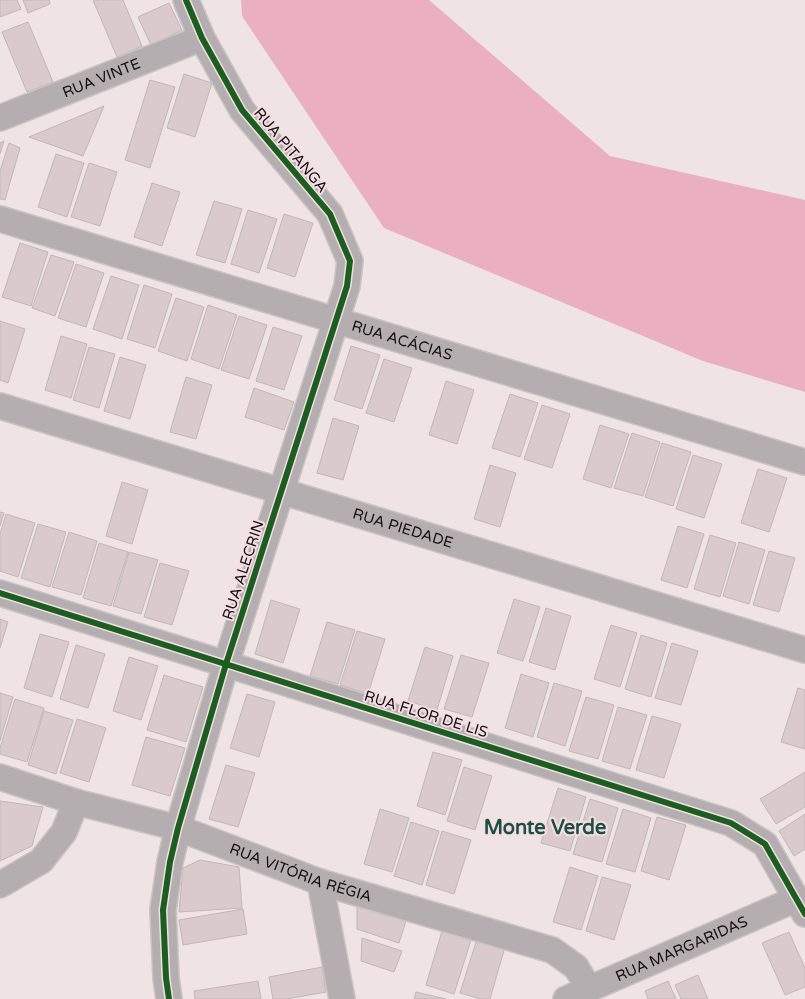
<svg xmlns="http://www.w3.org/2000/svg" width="805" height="999" viewBox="0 0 805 999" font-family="'Varela Round',sans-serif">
<rect width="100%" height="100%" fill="#efe3e6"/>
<path fill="#eab0c1" d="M 241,0 L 429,0 L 610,156 L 805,200 L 805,392 L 703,361 L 384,228 L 242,16 Z"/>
<g fill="#dacacd" stroke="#c0b7b9">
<path d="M 0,0 L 17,0 L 21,9 L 0,17 Z"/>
<path d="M 23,0 L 49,0 L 50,4 L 28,13 Z"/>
<path d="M 93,0 L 123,0 L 142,46 L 117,57 Z"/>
<path d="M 169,3 L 182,30 L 151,45 L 138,17 Z"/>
<path d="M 28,22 L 53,82 L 27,92 L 2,32 Z"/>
<path d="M 184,74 L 212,83 L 195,137 L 167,128 Z"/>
<path d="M 150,80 L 175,87 L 150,168 L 125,160 Z"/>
<path d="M 104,106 L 83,156 L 29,137 Z"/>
<path d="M 4,141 L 0,154 L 0,143 Z"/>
<path d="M 9,143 L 20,148 L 5,200 L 0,199 L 0,171 Z"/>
<path d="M 56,154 L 84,163 L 67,217 L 38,207 Z"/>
<path d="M 89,163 L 117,172 L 100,226 L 71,217 Z"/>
<path d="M 152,183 L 180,192 L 162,246 L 134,237 Z"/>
<path d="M 214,201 L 242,209 L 225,263 L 196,255 Z"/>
<path d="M 248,210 L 277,219 L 259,273 L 231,264 Z"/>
<path d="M 284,214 L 313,223 L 295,277 L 267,268 Z"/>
<path d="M 20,243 L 48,252 L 31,306 L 2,297 Z"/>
<path d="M 51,255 L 74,262 L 55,316 L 32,308 Z"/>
<path d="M 76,264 L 104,273 L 86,327 L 58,318 Z"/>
<path d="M 111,276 L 139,285 L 122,339 L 93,329 Z"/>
<path d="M 144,285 L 172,294 L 155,348 L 127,339 Z"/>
<path d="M 176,298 L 204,307 L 187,361 L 158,351 Z"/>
<path d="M 208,305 L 237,315 L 219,369 L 191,359 Z"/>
<path d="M 239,316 L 267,325 L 249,379 L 221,370 Z"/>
<path d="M 0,321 L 25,329 L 8,383 L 0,380 Z"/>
<path d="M 273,327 L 302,336 L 284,390 L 256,381 Z"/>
<path d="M 61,336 L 87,344 L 71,398 L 45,390 Z"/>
<path d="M 351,346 L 380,355 L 362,409 L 334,400 Z"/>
<path d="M 89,347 L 115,354 L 99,408 L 73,400 Z"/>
<path d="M 120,357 L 146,365 L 130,419 L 104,411 Z"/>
<path d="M 384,359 L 412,368 L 394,422 L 366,413 Z"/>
<path d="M 186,377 L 212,385 L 196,439 L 170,432 Z"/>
<path d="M 446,381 L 474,390 L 457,444 L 429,435 Z"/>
<path d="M 254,388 L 294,402 L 284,430 L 245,417 Z"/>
<path d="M 510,394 L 538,403 L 520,457 L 492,448 Z"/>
<path d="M 542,405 L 570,414 L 552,468 L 524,459 Z"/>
<path d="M 333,418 L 359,426 L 343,480 L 317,473 Z"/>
<path d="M 600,425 L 629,434 L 611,488 L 583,479 Z"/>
<path d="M 632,433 L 660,442 L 643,496 L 614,488 Z"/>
<path d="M 662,443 L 691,452 L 673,506 L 645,497 Z"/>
<path d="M 693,455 L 722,464 L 704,518 L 676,509 Z"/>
<path d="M 490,465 L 516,473 L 500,527 L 474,519 Z"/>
<path d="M 758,469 L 787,478 L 769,532 L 741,523 Z"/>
<path d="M 122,482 L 148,490 L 132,544 L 106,536 Z"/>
<path d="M 0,512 L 4,513 L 0,526 Z"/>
<path d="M 6,514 L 35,523 L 18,577 L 0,571 L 0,534 Z"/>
<path d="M 38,524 L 66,532 L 50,587 L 21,578 Z"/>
<path d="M 678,526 L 704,534 L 687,588 L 661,580 Z"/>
<path d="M 69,532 L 97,541 L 81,595 L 52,587 Z"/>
<path d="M 710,535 L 736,543 L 720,597 L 694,589 Z"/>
<path d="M 739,542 L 765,550 L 749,604 L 723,596 Z"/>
<path d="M 99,543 L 128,552 L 111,606 L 83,598 Z"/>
<path d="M 769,551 L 795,558 L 779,612 L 753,605 Z"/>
<path d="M 129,552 L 158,560 L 141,614 L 113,606 Z"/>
<path d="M 160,563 L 189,571 L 172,625 L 144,617 Z"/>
<path d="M 514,599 L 540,607 L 523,661 L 497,653 Z"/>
<path d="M 271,600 L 300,609 L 283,663 L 255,654 Z"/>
<path d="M 546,608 L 571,616 L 555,670 L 529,662 Z"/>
<path d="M 0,619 L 8,622 L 0,648 Z"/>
<path d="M 327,622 L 355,630 L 338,684 L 310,676 Z"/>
<path d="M 611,625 L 637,633 L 620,687 L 594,679 Z"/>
<path d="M 357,631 L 385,639 L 368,694 L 340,685 Z"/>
<path d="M 40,634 L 69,642 L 52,697 L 24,688 Z"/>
<path d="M 641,635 L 667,643 L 651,697 L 625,689 Z"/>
<path d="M 672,643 L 698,651 L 681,705 L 655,698 Z"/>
<path d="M 76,645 L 105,654 L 88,708 L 60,699 Z"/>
<path d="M 425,647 L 453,656 L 437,710 L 408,701 Z"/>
<path d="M 461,655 L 489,663 L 472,717 L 444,709 Z"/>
<path d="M 129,657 L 158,666 L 141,720 L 113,711 Z"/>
<path d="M 521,674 L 549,683 L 533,737 L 505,728 Z"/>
<path d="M 164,675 L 203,687 L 186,742 L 147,730 Z"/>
<path d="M 554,683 L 582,691 L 565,746 L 537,737 Z"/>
<path d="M 798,688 L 805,690 L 805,749 L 781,742 Z"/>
<path d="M 0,693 L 13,697 L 0,741 Z"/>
<path d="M 247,694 L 275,702 L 259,757 L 230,748 Z"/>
<path d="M 586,697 L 614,705 L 598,759 L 569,751 Z"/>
<path d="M 15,699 L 44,708 L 27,762 L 0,754 L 0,748 Z"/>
<path d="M 618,707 L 647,715 L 630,769 L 602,761 Z"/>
<path d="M 44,711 L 73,720 L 56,774 L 28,765 Z"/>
<path d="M 652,716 L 681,724 L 664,778 L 636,770 Z"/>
<path d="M 77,719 L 106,728 L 89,782 L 60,773 Z"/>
<path d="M 146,737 L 185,748 L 170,796 L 132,785 Z"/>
<path d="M 433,752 L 462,760 L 445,815 L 417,806 Z"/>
<path d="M 226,765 L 255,773 L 238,827 L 209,819 Z"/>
<path d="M 464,767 L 492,776 L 475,830 L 447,821 Z"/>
<path d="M 805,772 L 805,807 L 776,824 L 760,799 Z"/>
<path d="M 558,788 L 586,797 L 570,851 L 541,843 Z"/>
<path d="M 590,799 L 618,808 L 602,862 L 573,854 Z"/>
<path d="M 0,801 L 43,807 L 32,846 L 0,861 Z"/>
<path d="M 380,809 L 409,818 L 392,872 L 364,864 Z"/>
<path d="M 623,809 L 651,818 L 635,872 L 606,864 Z"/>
<path d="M 805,814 L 805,849 L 794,856 L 779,831 Z"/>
<path d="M 657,817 L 686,825 L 669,880 L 641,871 Z"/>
<path d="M 411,822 L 439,831 L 422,885 L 394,876 Z"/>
<path d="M 442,831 L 471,840 L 454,894 L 426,885 Z"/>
<path d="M 200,860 L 239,867 L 242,908 L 179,912 L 183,868 Z"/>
<path d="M 570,867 L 598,876 L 581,930 L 553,922 Z"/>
<path d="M 602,877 L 631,885 L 614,940 L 586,931 Z"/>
<path d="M 357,906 L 406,921 L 399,943 L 357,929 Z"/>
<path d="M 243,909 L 247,934 L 183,945 L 179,920 Z"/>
<path d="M 442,931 L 471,940 L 454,994 L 426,985 Z"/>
<path d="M 789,932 L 805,968 L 805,987 L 785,995 L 762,943 Z"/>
<path d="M 362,938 L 402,951 L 394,972 L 361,961 Z"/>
<path d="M 477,939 L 505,947 L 490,999 L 481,999 L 460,993 Z"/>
<path d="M 322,967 L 326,992 L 287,999 L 273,999 L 269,977 Z"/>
<path d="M 698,975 L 708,999 L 681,999 L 675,985 Z"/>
<path d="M 258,981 L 261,999 L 195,999 L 194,991 Z"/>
<path d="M 668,981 L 676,999 L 648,999 L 645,991 Z"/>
<path d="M 416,992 L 446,999 L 414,999 Z"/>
</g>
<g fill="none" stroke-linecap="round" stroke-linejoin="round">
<g stroke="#cbc2c4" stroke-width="28">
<g id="minor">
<path id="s1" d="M 0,118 L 202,38"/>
<path id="s2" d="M 0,219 L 805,462"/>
<path id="s3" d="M 0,406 L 805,650"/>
<path d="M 0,593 L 731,823 L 765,844 L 805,914"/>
<path id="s4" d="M 0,777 L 76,802 L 178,828 L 320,882 L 552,950 L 576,967 L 589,989"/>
<path d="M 320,882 L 342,999"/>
<path d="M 0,885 L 41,861 L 64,832 L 76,802"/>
<path d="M 169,999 L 166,978 L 163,910 L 170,862 L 178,828 L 226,664 L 347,286 L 350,261 L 330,214 L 242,110 L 202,38 L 186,0"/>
<path id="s5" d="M 566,999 L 796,899"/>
</g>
</g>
<use href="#minor" stroke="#b4aeb0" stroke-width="25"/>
<g stroke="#f4dee4" stroke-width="9">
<g id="cycleway">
<path d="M 0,593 L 731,823 L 765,844 L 805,914"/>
<path d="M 169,999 L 166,978 L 163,910 L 170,862 L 178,828 L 226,664 L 347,286 L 350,261 L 330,214 L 242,110 L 202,38 L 186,0"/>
</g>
</g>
<use href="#cycleway" stroke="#1b5e20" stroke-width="6"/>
</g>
<g text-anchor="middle" stroke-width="4" stroke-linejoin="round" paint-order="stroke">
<g font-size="15" fill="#150e0f" stroke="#f4dee4">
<text dy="5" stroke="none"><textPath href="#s1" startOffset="109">RUA VINTE</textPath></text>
<text transform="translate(291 150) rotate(50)" y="5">RUA PITANGA</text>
<text dy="5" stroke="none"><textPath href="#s2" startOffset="420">RUA ACÁCIAS</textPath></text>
<text dy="5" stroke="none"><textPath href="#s3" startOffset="421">RUA PIEDADE</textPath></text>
<text transform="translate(243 570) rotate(-72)" y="5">RUA ALECRIN</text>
<text transform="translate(426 714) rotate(17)" y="5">RUA FLOR DE LIS</text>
<text dy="5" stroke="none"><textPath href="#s4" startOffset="316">RUA VITÓRIA RÉGIA</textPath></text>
<text dy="5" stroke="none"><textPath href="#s5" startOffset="126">RUA MARGARIDAS</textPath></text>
</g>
<g font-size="20" font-weight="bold" fill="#1d5043" stroke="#f4dee4">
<text x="545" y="834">Monte Verde</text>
</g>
</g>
</svg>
